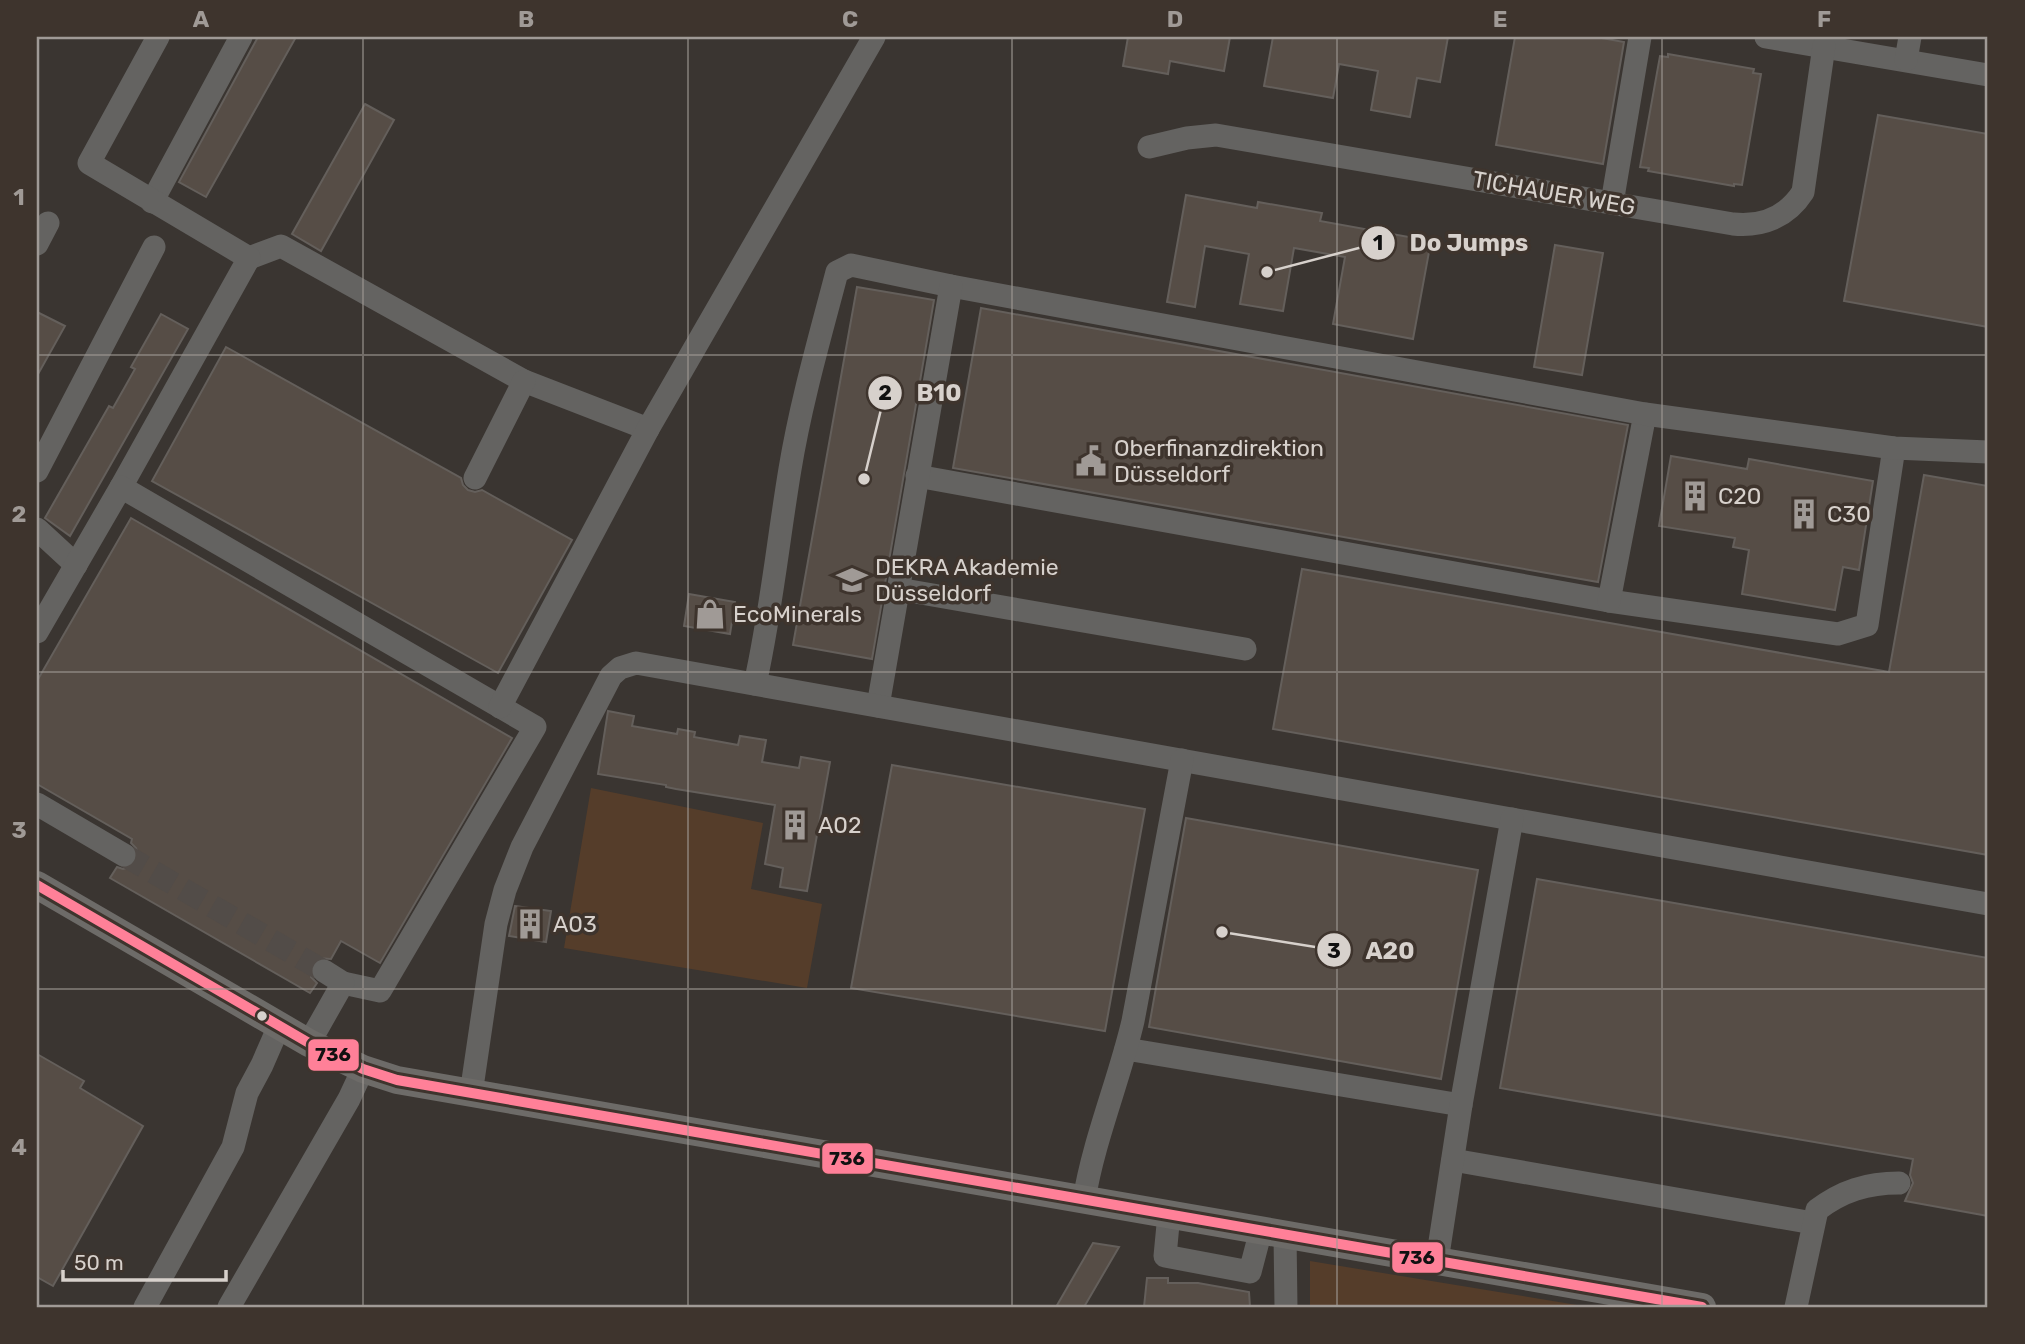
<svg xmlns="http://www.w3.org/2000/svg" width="2025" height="1344" viewBox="0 0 2025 1344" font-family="Rubik,sans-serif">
<rect width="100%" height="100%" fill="#3a3531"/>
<g fill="#553d2a">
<path d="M 591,788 L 763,823 L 751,889 L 822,904 L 807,988 L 564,948 Z"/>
<path d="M 1310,1261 L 1589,1307 L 1310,1307 Z"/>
</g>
<g fill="#564d46" stroke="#645f5b" stroke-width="2">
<path d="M 258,37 L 296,37 L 206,197 L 179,182 Z"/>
<path d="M 1128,37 L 1230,37 L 1224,71 L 1170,61 L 1168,74 L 1123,66 Z"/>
<path d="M 1273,37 L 1448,37 L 1440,82 L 1417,78 L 1410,117 L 1371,110 L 1378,71 L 1339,64 L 1333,98 L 1264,86 Z"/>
<path d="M 1515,37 L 1596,37 L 1624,42 L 1603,164 L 1496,145 Z"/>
<path d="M 1668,54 L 1754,69 L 1753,73 L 1761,74 L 1742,185 L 1734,184 L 1734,186 L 1648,171 L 1649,168 L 1640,167 L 1660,56 L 1668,57 Z"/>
<path d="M 365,104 L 394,120 L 321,251 L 292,234 Z"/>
<path d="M 1878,115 L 1988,134 L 1988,327 L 1844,301 Z"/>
<path d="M 1186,195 L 1257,208 L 1258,202 L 1322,213 L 1320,221 L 1431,241 L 1413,339 L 1333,324 L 1345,257 L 1294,248 L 1283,311 L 1240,304 L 1249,254 L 1205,246 L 1195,307 L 1167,302 Z"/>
<path d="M 1555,245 L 1603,253 L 1582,375 L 1534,367 Z"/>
<path d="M 857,287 L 934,300 L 872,659 L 793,645 Z"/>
<path d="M 981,308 L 1628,425 L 1598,582 L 953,468 Z"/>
<path d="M 37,312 L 65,326 L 37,376 Z"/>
<path d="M 161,314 L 188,329 L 70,536 L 45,518 L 109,406 L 113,408 L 135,369 L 131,367 Z"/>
<path d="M 226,347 L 461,478 L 463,485 L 468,490 L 475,492 L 482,490 L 572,540 L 498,673 L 152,481 Z"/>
<path d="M 1671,456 L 1747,469 L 1749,459 L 1873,481 L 1859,570 L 1843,567 L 1835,610 L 1742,594 L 1749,550 L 1733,547 L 1735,538 L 1659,526 Z"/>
<path d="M 1924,475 L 1988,486 L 1988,855 L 1273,729 L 1302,569 L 1889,672 Z"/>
<path d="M 131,518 L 512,738 L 380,963 L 341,941 L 331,959 L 318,958 L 312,964 L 311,977 L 317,983 L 310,993 L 110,878 L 117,867 L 123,869 L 130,867 L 136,861 L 138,854 L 136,848 L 131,843 L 132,839 L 37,784 L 37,681 Z"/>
<path d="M 689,594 L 735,602 L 730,634 L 684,626 Z"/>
<path d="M 608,711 L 634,716 L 632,726 L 677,734 L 678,729 L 695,732 L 694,737 L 738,745 L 740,736 L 766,740 L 762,762 L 799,768 L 801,757 L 830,762 L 807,891 L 780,887 L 783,868 L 765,864 L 775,805 L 676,789 L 666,787 L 666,785 L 598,774 Z"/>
<path d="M 892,765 L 1145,809 L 1105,1031 L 851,988 Z"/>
<path d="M 1186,818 L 1478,870 L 1441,1079 L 1149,1027 Z"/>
<path d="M 1537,879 L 1988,958 L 1988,1216 L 1905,1201 L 1913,1183 L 1910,1175 L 1913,1159 L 1500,1088 Z"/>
<path d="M 515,906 L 551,911 L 546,942 L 509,936 Z"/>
<path d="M 37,1054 L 84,1081 L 80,1088 L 143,1126 L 53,1286 L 37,1277 Z"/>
<path d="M 1093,1243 L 1119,1247 L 1084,1307 L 1056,1307 Z"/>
<path d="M 1147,1278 L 1168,1278 L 1168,1283 L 1198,1283 L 1249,1292 L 1250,1307 L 1144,1307 Z"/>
</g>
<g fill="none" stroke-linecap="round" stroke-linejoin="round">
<path stroke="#524c48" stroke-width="23" stroke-dasharray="23 11" stroke-linecap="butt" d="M 124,855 L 324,971"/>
<g stroke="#646361" stroke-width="23">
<path d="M 1766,37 L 1988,75"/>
<path d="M 1906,60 L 1910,37"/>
<path d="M 1149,147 L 1187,138 L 1216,135 L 1733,224 C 1762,227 1787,217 1803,192 L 1824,46"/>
<path d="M 152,202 L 241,37"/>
<path d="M 1612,203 L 1640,37"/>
<path d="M 37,244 L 48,223"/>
<path d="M 249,258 L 281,246 L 524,381 L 648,429"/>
<path d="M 37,471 L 154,247"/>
<path d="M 917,476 L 1609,601 L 1838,634 L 1867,625 L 1894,448"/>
<path d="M 475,478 L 524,381"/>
<path d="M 121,487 L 249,258 L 89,163 L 158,37"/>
<path d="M 37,529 L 76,565"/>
<path d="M 898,589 L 1245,649"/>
<path d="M 1609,601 L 1645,414"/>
<path d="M 37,632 L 121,487 L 535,727 L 380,991 L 343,983"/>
<path d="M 755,684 C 771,613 778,541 790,469 C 801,402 820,337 837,272 L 851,265 L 951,286 L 1645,414 L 1894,448 L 1988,452"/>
<path d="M 878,706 L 951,286"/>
<path d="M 500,707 L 648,429 L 874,37"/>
<path d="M 37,804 L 124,855"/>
<path d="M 309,1043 L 343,983 L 324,971"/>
<path d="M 1126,1049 L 1461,1105"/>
<path d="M 471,1094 L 496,924 L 505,890 L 522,847 L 611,676 L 620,668 L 636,663 L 1988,904"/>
<path d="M 1453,1160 L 1813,1223"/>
<path d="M 1084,1200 C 1094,1139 1119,1081 1133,1021 L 1182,760"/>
<path d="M 1169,1214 L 1165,1256 L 1250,1272 L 1261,1230"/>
<path d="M 1285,1235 L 1286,1307"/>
<path d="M 1437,1261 L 1461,1105 L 1512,819"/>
<path d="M 145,1307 L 233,1147 L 247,1093 L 262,1065 L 279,1026"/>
<path d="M 229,1307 L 349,1099 L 363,1069"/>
<path d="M 1796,1307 L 1817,1210 C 1842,1191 1867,1183 1899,1183"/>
</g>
<path stroke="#6d6b68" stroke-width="28" d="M 37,885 L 309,1043 L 363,1069 L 397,1080 L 1702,1307"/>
<g stroke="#3e342d" stroke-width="16">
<path id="bus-1" d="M 37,885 L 309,1043 L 363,1069 L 397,1080 L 1702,1307"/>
</g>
<use href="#bus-1" stroke="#ff8098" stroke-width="10"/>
</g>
<path fill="none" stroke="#a09a96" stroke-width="2" stroke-opacity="0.55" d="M 363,37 L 363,1307M 688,37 L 688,1307M 1012,37 L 1012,1307M 1337,37 L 1337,1307M 1662,37 L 1662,1307M 37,355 L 1988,355M 37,672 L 1988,672M 37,989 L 1988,989"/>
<defs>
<g id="civic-bare" transform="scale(2.415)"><path d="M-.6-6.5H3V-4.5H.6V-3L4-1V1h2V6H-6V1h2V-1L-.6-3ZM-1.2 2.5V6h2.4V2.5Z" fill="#a09a96" stroke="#3e342d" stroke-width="2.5" paint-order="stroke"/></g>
<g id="building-bare" transform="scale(2.415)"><path d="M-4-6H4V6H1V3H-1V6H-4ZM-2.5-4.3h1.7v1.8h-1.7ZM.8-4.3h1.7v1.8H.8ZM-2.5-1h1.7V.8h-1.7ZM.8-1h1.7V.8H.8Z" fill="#a09a96" stroke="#3e342d" stroke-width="2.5" paint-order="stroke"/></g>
<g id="university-bare" transform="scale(2.415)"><path d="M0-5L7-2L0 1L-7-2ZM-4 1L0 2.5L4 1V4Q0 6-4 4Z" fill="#a09a96" stroke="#3e342d" stroke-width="2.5" paint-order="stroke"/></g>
<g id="shop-bare" transform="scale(2.415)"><path d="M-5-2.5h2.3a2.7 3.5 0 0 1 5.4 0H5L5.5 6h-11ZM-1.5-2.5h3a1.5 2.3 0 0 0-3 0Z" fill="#a09a96" stroke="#3e342d" stroke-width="2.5" paint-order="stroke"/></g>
</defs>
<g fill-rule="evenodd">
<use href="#civic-bare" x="1091" y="461"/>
<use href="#building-bare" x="1695" y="496"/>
<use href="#building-bare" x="1804" y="514"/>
<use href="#university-bare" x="852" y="580"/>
<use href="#shop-bare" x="710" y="614"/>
<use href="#building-bare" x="795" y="825"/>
<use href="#building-bare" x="530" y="924"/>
</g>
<circle fill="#d7d1cc" stroke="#3e342d" stroke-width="2.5" cx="262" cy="1016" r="6"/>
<g text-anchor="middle" stroke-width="7" stroke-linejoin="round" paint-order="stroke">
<g font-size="23" fill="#d7d1cc" stroke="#3e342d">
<text transform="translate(1554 193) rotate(10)" y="8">TICHAUER WEG</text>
</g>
<g font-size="23" fill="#d7d1cc" stroke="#3e342d" text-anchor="start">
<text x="1114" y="456">Oberfinanzdirektion<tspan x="1114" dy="26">Düsseldorf</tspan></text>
<text x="1718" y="504">C20</text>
<text x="1827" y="522">C30</text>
<text x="875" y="575">DEKRA Akademie<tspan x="875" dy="26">Düsseldorf</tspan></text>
<text x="733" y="622">EcoMinerals</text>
<text x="818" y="833">A02</text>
<text x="553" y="932">A03</text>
</g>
</g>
<path fill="none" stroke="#d7d1cc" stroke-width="2.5" d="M1267 272L1378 243M864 479L885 393M1222 932L1334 950"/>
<g fill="#d7d1cc" stroke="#3e342d" stroke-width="2.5">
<circle cx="1267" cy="272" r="7"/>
<circle cx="864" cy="479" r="7"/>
<circle cx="1222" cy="932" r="7"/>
<circle cx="1378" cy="243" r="18"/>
<circle cx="885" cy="393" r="18"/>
<circle cx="1334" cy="950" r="18"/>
</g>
<g font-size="21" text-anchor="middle" font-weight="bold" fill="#111">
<text x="1378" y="250">1</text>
<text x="885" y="400">2</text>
<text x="1334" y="958">3</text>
</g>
<g font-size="24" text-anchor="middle" font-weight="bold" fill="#d7d1cc" stroke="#3e342d" stroke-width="7" stroke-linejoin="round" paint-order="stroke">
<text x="1469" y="251">Do Jumps</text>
<text x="939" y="401">B10</text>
<text x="1390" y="959">A20</text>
</g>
<g stroke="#3e342d" stroke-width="2.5">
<rect x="307" y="1038" width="53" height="34" rx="7" fill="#ff8098"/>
<rect x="821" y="1142" width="53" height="33" rx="7" fill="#ff8098"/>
<rect x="1391" y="1241" width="53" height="33" rx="7" fill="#ff8098"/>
</g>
<g font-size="19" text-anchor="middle" font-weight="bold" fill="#111">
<text x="333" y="1061">736</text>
<text x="847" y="1165">736</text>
<text x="1417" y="1264">736</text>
</g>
<rect width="2025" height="1344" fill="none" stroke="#3e342d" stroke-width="77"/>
<path d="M63 1270v10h163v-10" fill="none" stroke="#d7d1cc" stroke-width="3.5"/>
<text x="74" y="1270" font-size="21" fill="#d7d1cc" stroke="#3e342d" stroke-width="5" paint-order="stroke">50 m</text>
<rect x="38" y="38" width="1948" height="1268" fill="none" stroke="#a09a96" stroke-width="2.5"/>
<g font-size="23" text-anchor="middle" font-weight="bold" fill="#a09a96">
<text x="201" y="27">A</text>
<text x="526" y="27">B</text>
<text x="850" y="27">C</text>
<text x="1175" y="27">D</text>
<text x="1500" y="27">E</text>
<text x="1824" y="27">F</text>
<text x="19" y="205">1</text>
<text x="19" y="522">2</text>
<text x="19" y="838">3</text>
<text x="19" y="1155">4</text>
</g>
</svg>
